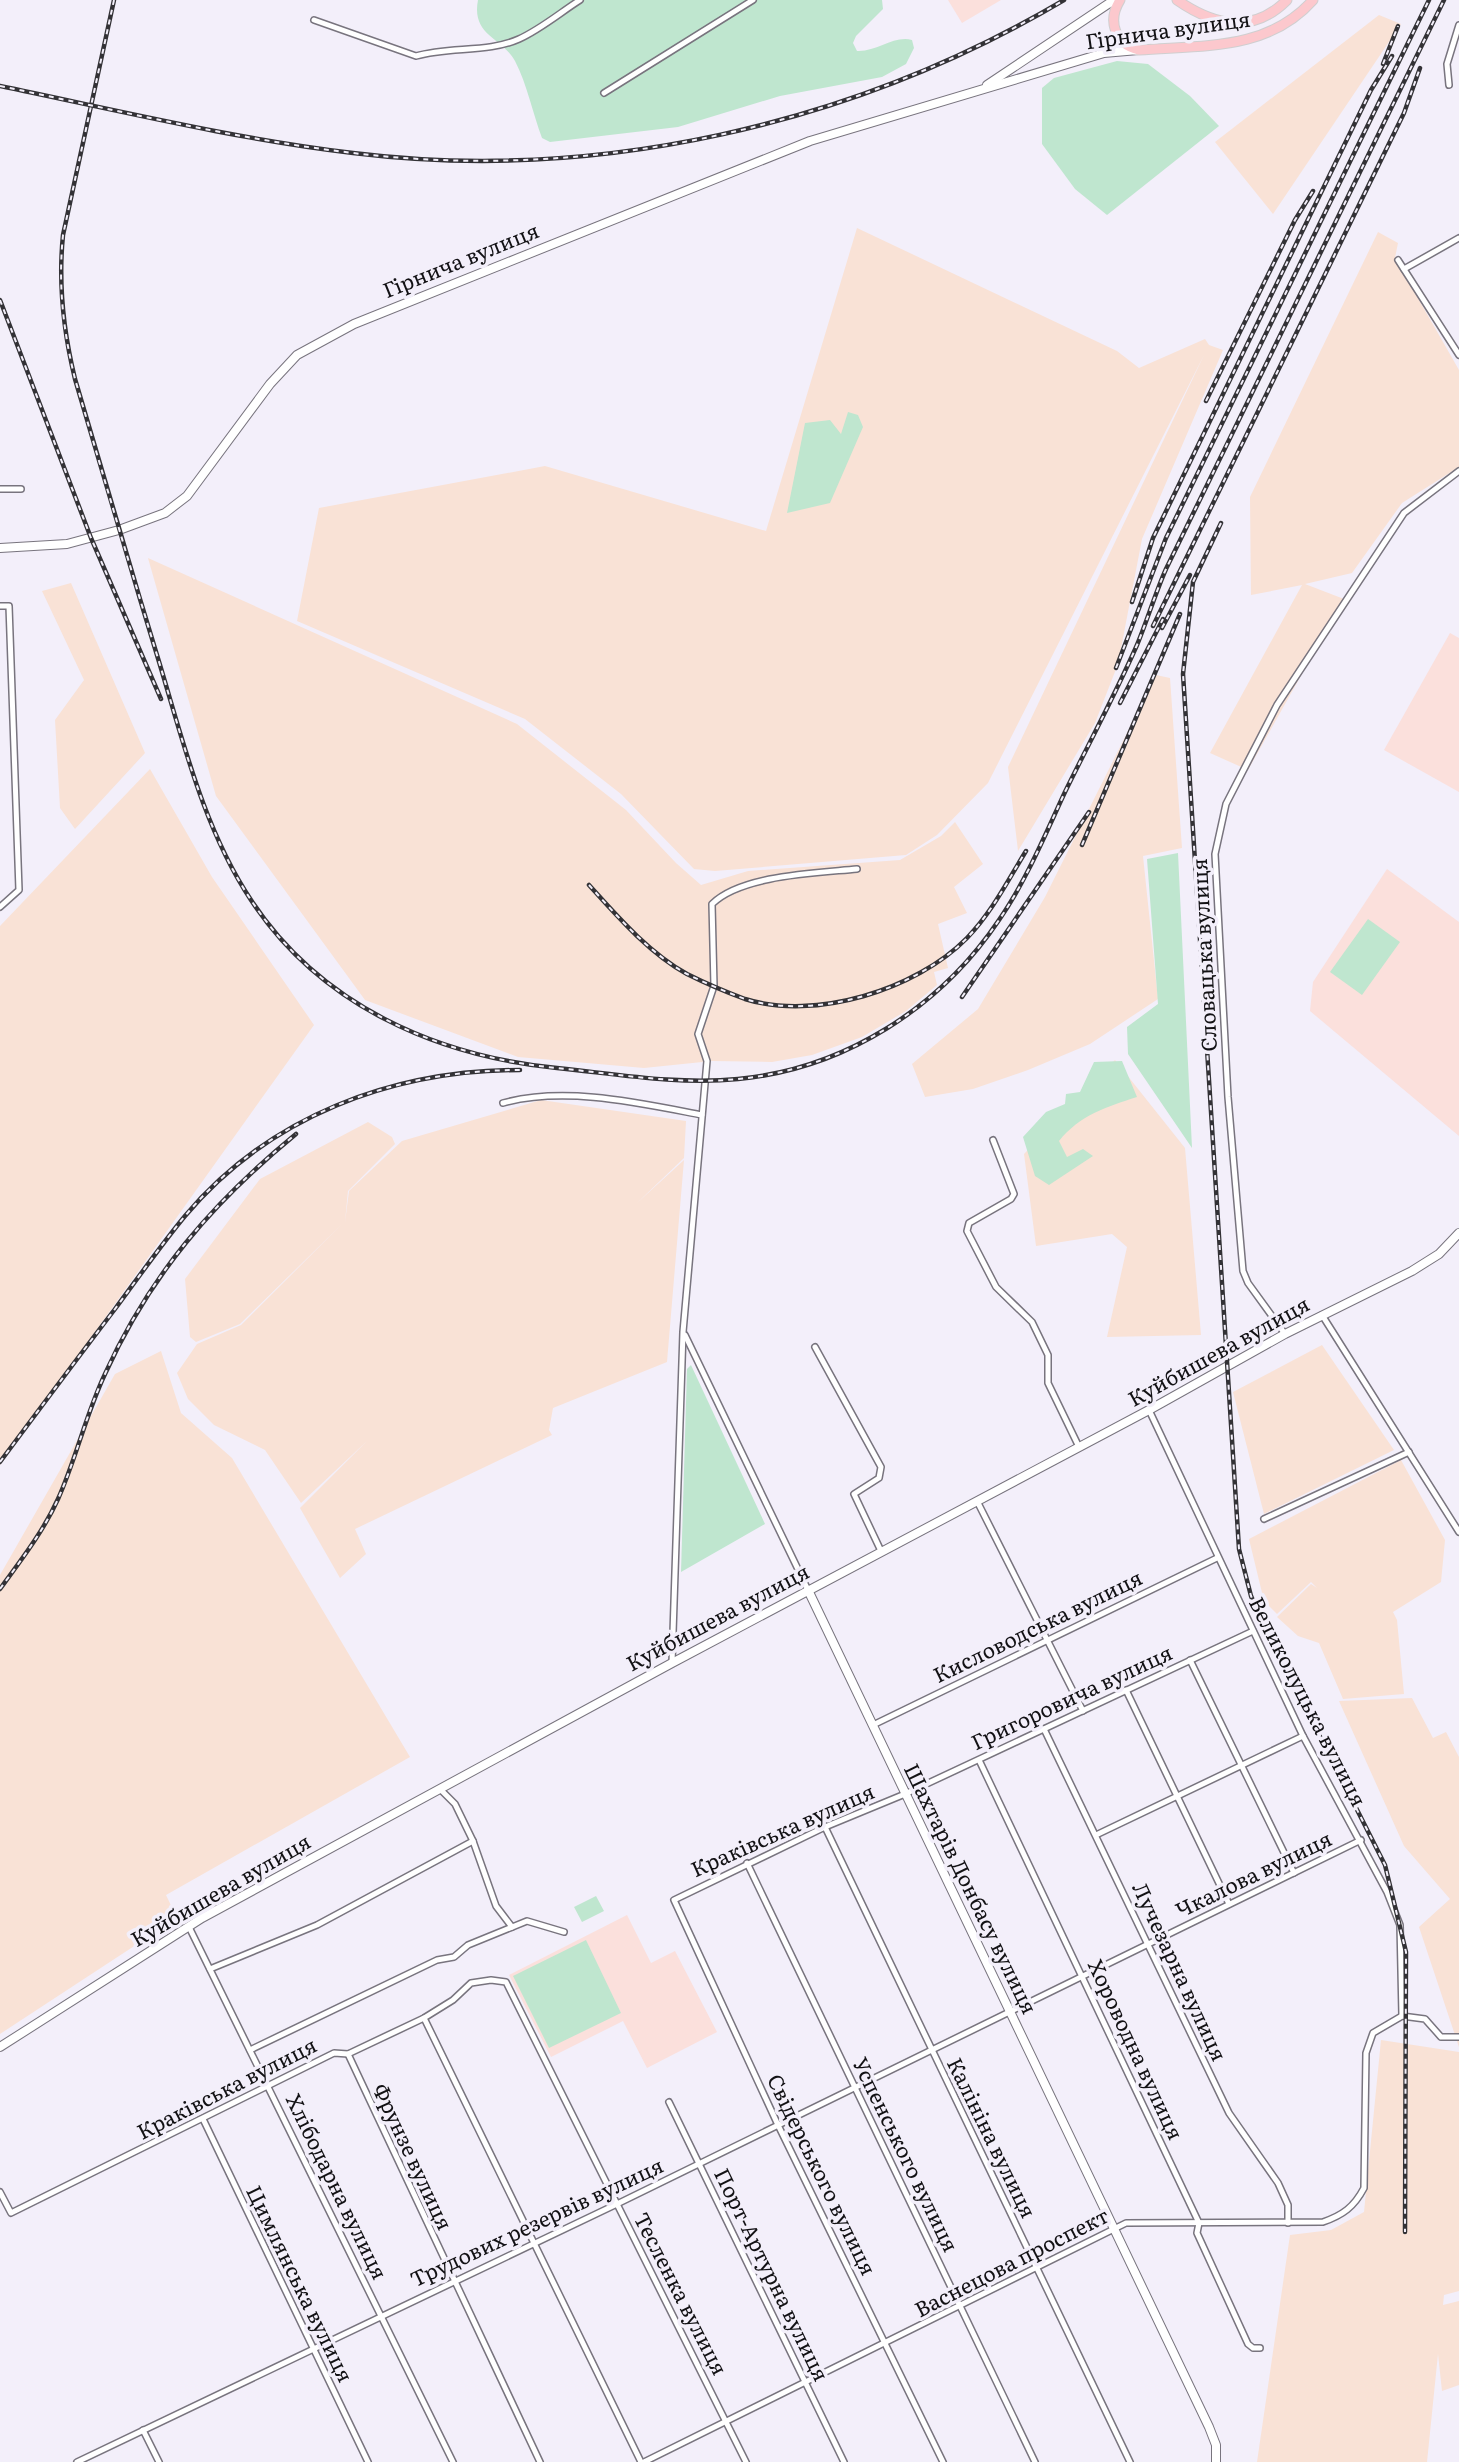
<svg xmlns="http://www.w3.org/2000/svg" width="1459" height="2462" viewBox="0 0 1459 2462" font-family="Literata,serif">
<rect width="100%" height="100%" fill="#f3effa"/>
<g fill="#f9e2d6">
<path d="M 1379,15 L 1401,24 L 1273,214 L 1215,142 Z"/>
<path d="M 857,228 L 1117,351 L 1139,368 L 1205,339 L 1209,345 L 1223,350 L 1142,539 L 1118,664 L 1095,723 L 1018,851 L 1008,767 L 1204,355 L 988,783 L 937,835 L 906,855 L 715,871 L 694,869 L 621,794 L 525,719 L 297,621 L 319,508 L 545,466 L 766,531 Z"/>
<path d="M 1378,232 L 1398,243 L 1395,258 L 1459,370 L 1459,467 L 1402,503 L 1352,573 L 1305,584 L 1344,599 L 1248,770 L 1210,753 L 1302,585 L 1251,595 L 1250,497 Z"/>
<path d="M 148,558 L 517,724 L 626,810 L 676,863 L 701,885 L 748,871 L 900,860 L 941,836 L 955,822 L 983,864 L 954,887 L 967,913 L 938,924 L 948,968 L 934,972 L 937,985 L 906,1011 L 862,1037 L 812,1055 L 772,1062 L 712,1061 L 644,1068 L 518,1057 L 365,1000 L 216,796 Z"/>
<path d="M 71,583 L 145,753 L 75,829 L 60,808 L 55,720 L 84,680 L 42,591 Z"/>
<path d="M 1156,675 L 1170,678 L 1182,848 L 1143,856 L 1158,999 L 1090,1044 L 1028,1070 L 973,1089 L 925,1097 L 912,1064 L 978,1009 L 1045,897 Z"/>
<path d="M 150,769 L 212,877 L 314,1025 L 0,1465 L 0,926 Z"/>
<path d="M 1115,1060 L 1185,1148 L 1201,1335 L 1107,1337 L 1127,1247 L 1112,1234 L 1036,1246 L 1024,1154 Z"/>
<path d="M 541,1100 L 686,1121 L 684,1158 L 636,1204 L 684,1160 L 667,1362 L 553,1408 L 549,1430 L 552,1435 L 355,1529 L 366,1554 L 340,1578 L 300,1508 L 367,1441 L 301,1503 L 265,1450 L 214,1425 L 188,1399 L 177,1373 L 197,1344 L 241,1325 L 342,1224 L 240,1324 L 196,1342 L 190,1337 L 185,1279 L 260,1179 L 368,1122 L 392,1137 L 395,1144 L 348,1191 L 345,1222 L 349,1191 L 402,1141 Z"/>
<path d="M 1322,1345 L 1394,1450 L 1264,1514 L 1233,1392 Z"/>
<path d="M 161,1351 L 181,1413 L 232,1458 L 410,1757 L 166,1895 L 177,1918 L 0,2034 L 0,1575 L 115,1374 Z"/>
<path d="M 1401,1460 L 1445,1540 L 1441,1582 L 1393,1612 L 1397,1620 L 1404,1694 L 1343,1699 L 1319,1643 L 1298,1636 L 1277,1617 L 1311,1584 L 1317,1588 L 1311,1582 L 1277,1614 L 1264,1601 L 1249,1539 Z"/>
<path d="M 1412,1698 L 1433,1738 L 1446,1732 L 1459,1757 L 1459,2047 L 1419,1927 L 1450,1899 L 1404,1846 L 1339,1701 Z"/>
<path d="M 1381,2040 L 1459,2052 L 1459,2291 L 1444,2295 L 1443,2305 L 1459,2301 L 1459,2385 L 1442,2391 L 1438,2354 L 1427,2462 L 1257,2462 L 1290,2235 L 1331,2230 L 1364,2212 Z"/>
</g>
<g fill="#fbe0dc">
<path d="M 948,0 L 1001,0 L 962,23 Z"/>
<path d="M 1450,633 L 1459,638 L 1459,792 L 1384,750 Z"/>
<path d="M 1387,869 L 1459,922 L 1459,1136 L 1310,1011 L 1313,982 Z"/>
<path d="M 627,1915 L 651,1963 L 675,1951 L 717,2032 L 647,2068 L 623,2021 L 551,2057 L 509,1975 Z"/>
</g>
<g fill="#bfe6cf">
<path d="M 478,0 L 882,0 L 883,9 L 856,36 L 853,43 L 857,51 C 877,52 894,35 912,40 L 914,48 L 906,64 L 882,77 L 780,96 L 678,127 L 550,142 L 542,138 C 533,114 527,84 515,61 C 503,38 471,36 478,0 Z"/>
<path d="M 1117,61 L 1148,64 L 1190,96 L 1219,126 L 1107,215 L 1075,189 L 1042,144 L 1042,88 L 1054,78 Z"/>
<path d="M 848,412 L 858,415 L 863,427 L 830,503 L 787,513 L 805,423 L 830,420 L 841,434 Z"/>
<path d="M 1178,853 L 1192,1148 L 1128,1054 L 1127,1027 L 1158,1004 L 1147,859 Z"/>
<path d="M 1368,919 L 1400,942 L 1362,995 L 1330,972 Z"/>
<path d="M 1122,1061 L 1137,1097 C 1106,1107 1080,1115 1059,1141 L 1067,1157 L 1083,1149 L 1093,1156 L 1049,1185 L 1035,1176 L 1023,1137 L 1046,1112 L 1065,1104 L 1066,1094 L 1080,1092 L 1094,1062 Z"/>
<path d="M 691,1365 L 765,1524 L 681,1572 L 687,1369 Z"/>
<path d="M 596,1896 L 604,1911 L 582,1922 L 574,1907 Z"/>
<path d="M 586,1940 L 621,2013 L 549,2048 L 513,1976 Z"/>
</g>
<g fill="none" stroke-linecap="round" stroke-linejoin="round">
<g stroke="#78747e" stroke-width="8">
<g id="street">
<path d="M 314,20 L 416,56 C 449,46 488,53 519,39 C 541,29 561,12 580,0"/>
<path d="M 1449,85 L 1447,64 L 1459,25"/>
<path d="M 604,93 L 753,0"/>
<path d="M 1398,260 L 1459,355"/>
<path d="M 1404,269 L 1459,238"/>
<path d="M 0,489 L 21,489"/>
<path d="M 0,606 L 9,606 L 19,890 L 0,907"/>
<path d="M 503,1103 C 565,1086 639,1103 702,1115"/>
<path d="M 993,1140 L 1014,1194 L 1011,1199 L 969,1223 L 967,1231 L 996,1287 L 1032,1322 L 1048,1355 L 1048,1383 L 1079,1447"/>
<path d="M 1322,1315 L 1459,1532"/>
<path d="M 1285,1334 L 1248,1283 L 1243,1271 L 1228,1097 L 1215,854 L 1226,804 L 1277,705 L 1404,513 L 1459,471"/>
<path d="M 685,1335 L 808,1590"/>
<path d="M 815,1347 L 881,1467 L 879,1478 L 854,1494 L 881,1551"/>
<path d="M 1149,1410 L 1303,1736 L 1387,1892 L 1400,1925 L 1402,2016"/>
<path d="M 977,1501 L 1083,1711"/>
<path d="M 1264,1519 L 1409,1452"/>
<path d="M 1190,1660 L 1294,1873"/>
<path d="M 672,1663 L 683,1332 L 707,1061 L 698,1034 L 714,986 L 712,904 C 741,875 817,873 857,869"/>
<path d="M 1126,1690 L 1229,1904"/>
<path d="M 873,1725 L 1217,1558"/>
<path d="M 1044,1729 L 1229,2113 L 1278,2183 L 1288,2205 L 1288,2223"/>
<path d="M 979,1760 L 1199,2223 L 1197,2233 L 1248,2344 L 1253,2348 L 1260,2348"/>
<path d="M 440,1789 L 455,1804 L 473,1841 L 496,1906 L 512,1927"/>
<path d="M 825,1827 L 1130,2462"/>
<path d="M 1096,1835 L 1303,1736"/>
<path d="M 747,1863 L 1035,2462"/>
<path d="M 189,1927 L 453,2462"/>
<path d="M 210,1969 L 317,1925 L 473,1841"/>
<path d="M 424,2018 L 641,2462"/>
<path d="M 250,2050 L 437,1960 L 454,1957 L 468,1945 L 527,1921 L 564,1932"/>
<path d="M 348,2054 L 540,2462"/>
<path d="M 669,2102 L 844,2462"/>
<path d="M 203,2119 L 368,2462"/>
<path d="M 0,2192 L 11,2213 L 334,2053 L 348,2054 L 424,2018 L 453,2000 L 471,1983 L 491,1980 L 506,1982 L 746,2462"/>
<path d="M 143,2430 L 159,2462"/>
<path d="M 77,2462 L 617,2204 L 1361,1840"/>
<path d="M 644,2462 L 1126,2223 L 1323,2222 C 1343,2215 1354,2207 1364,2188 L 1366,2053 L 1373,2033 L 1402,2016 L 1425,2019 L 1441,2037 L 1459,2037"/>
<path d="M 943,2462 L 778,2125 L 674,1900 L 825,1827 L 905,1794 L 1253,1631"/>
</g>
</g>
<g stroke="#78747e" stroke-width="10">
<g id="secondary">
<path d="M 987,85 L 1114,0"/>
<path d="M 0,548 L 67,544 L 119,530 L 165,513 L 187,496 L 270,384 L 297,355 L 354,324 L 810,141 L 1104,53 L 1138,50"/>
<path d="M 808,1590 L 1209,2427 L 1216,2445 L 1216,2462"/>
<path d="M 0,2047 L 202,1918 L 672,1663 L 1149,1410 L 1285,1334 L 1412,1271 L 1439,1254 L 1459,1233"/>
</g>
</g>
<g stroke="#d0cfd0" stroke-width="11">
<g id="primary">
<path d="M 1120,0 C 1107,21 1115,45 1139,50 C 1203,45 1268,51 1313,0"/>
<path d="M 1177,0 C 1213,25 1252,35 1287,0"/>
</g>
</g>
<use href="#street" stroke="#fff" stroke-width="5"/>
<use href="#secondary" stroke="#fff" stroke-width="8"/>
<use href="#primary" stroke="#fcc8cd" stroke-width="9"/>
<g stroke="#333236" stroke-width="4.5">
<g id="rail">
<path d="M 114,0 L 63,235 C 58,285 63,330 75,379 C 103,475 131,570 160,665 C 184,745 205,831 251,900 C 320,1005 436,1056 557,1068 C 616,1074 678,1085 738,1079 C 844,1069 940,1008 999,920 C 1026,881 1045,835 1065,792 C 1089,743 1115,695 1137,645 C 1147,621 1155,594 1166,569 L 1444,0"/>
<path d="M 1383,64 L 1398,26"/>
<path d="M 0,86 C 116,110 235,139 353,153 C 597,183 853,125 1064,0"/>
<path d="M 0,300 L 91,538 L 161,699"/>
<path d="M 1206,401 L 1295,220 L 1313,191"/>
<path d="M 1221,523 L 1193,582 L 1183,674 L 1239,1549 L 1251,1596 L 1266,1630 L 1385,1865 L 1406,1952 L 1405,2232"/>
<path d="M 1132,602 L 1153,538 L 1371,90 L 1392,56"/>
<path d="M 1153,626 L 1404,113 L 1420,68"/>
<path d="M 1162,628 L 1190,575"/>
<path d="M 1116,668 L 1166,538 L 1429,0"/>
<path d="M 1120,703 L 1163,619"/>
<path d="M 1082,845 L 1180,614"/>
<path d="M 589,885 C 617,916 649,953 687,974 C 705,983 726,992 745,999 C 815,1021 916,990 967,938 C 992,912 1007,882 1026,851"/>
<path d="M 962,997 L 1089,812"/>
<path d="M 0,1462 C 38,1411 76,1360 115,1309 C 138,1278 161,1245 185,1216 C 269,1116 393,1070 520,1070"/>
<path d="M 0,1589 C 21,1560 43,1532 58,1499 C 76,1459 86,1414 105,1374 C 150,1275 212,1203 296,1134"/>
</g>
</g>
<use href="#rail" stroke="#f3effa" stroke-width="2" stroke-dasharray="5" stroke-linecap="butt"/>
</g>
<g text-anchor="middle" stroke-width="7" stroke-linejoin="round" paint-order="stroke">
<g font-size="21" fill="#121114" stroke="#f3effa">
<text transform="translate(1168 31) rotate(-8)" y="7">Гірнича вулиця</text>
<text transform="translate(461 261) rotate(-22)" y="7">Гірнича вулиця</text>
<text transform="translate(1205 955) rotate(-93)" y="7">Словацька вулиця</text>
<text transform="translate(1219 1352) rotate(-29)" y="7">Куйбишева вулиця</text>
<text transform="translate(718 1618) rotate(-28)" y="7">Куйбишева вулиця</text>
<text transform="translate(1038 1627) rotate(-26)" y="7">Кисловодська вулиця</text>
<text transform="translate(1072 1698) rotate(-25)" y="7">Григоровича вулиця</text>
<text transform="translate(1307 1702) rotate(63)" y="7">Великолуцька вулиця</text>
<text transform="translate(783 1831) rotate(-24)" y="7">Краківська вулиця</text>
<text transform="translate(1254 1875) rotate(-26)" y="7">Чкалова вулиця</text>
<text transform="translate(970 1889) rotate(64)" y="7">Шахтарів Донбасу вулиця</text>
<text transform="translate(221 1891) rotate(-30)" y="7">Куйбишева вулиця</text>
<text transform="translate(1179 1972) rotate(65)" y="7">Лучезарна вулиця</text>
<text transform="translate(1135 2050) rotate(65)" y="7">Хороводна вулиця</text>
<text transform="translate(227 2089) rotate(-27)" y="7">Краківська вулиця</text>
<text transform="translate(991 2138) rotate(64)" y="7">Калініна вулиця</text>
<text transform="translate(905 2155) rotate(64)" y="7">Успенського вулиця</text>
<text transform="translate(412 2157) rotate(65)" y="7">Фрунзе вулиця</text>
<text transform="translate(821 2175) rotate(64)" y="7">Свідерського вулиця</text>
<text transform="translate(336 2187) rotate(64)" y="7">Хлібодарна вулиця</text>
<text transform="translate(537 2223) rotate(-25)" y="7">Трудових резервів вулиця</text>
<text transform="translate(1012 2263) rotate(-27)" y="7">Васнецова проспект</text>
<text transform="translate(771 2275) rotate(64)" y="7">Порт-Артурна вулиця</text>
<text transform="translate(299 2284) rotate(64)" y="7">Цимлянська вулиця</text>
<text transform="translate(680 2294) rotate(63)" y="7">Тесленка вулиця</text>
</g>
</g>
</svg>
